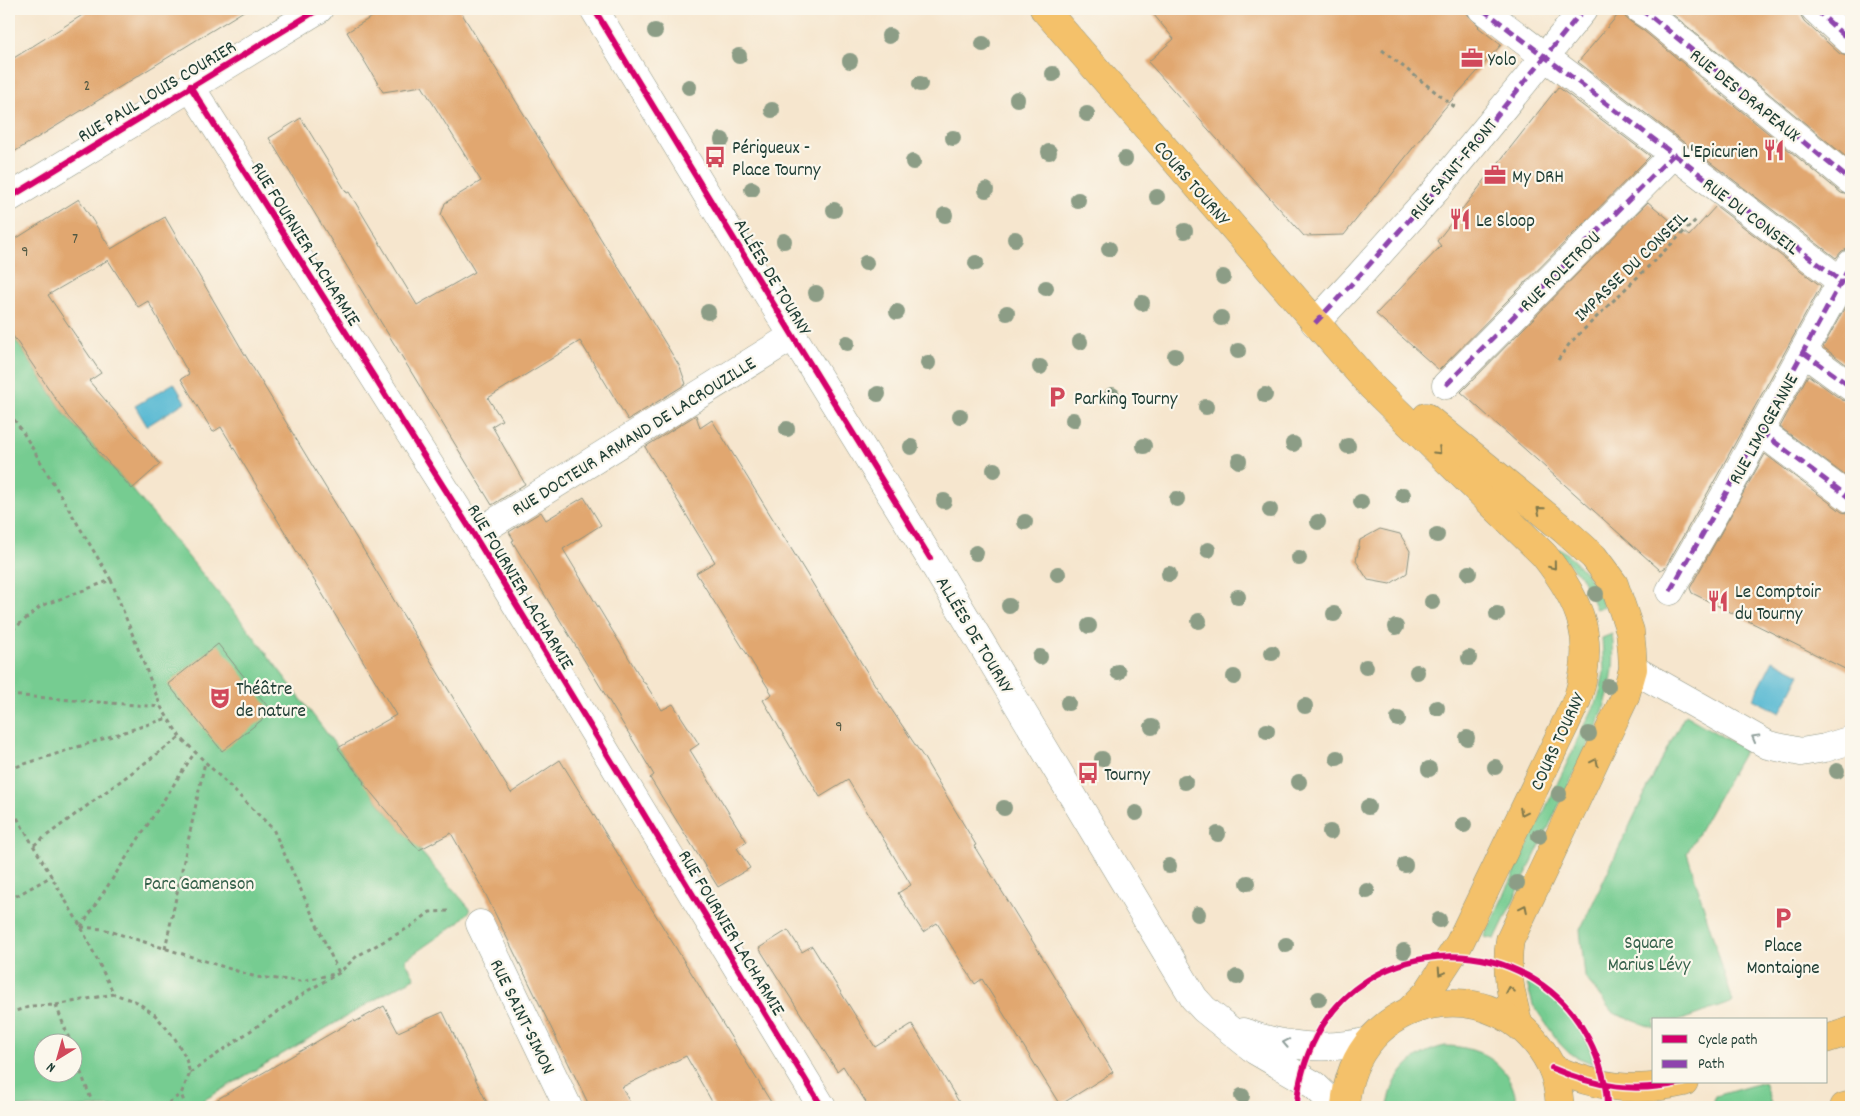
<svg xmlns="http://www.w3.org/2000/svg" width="1860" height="1116" viewBox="0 0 1860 1116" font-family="Dekko,sans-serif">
<rect width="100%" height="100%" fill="#fbf7ec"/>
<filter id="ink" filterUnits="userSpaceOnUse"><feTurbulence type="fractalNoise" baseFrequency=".02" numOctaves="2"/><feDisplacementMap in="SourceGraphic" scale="10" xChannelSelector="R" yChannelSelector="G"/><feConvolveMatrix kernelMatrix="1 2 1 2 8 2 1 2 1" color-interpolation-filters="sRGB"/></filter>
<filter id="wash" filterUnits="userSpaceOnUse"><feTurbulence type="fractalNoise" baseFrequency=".0096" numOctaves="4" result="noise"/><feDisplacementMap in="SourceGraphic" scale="20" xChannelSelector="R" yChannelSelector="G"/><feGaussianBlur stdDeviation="1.12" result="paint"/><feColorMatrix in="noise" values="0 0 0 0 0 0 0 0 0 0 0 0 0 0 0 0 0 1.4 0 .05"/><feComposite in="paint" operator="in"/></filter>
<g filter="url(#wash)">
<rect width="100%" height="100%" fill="#f6e6ce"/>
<g fill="#76cc91" stroke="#4a8462" fill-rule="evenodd">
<path d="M 9,330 L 67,417 L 132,489 L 249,630 L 380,804 L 471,910 L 459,922 L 405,960 L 415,978 L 388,992 L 199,1103 L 201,1107 L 9,1107 ZM 42,1044 L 72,1044 L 72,1074 L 42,1074 Z"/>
<path d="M 1560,548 C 1579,564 1596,582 1604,607 L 1596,609 L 1582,578 L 1557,551 Z"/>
<path d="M 1612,634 C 1617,667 1610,696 1597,726 L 1495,939 L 1484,937 L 1599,696 L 1604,672 L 1602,638 Z"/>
<path d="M 1685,715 L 1745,750 L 1687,853 L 1733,1002 L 1681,1020 L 1654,1020 L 1654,1028 L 1613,1013 L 1585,977 L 1580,930 L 1660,762 Z"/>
<path d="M 1530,983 C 1556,997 1591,1033 1593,1064 L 1570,1054 L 1560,1044 L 1533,1005 L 1527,984 Z"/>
<path d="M 1445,1046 C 1483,1046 1514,1067 1517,1107 L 1388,1107 C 1392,1074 1413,1053 1445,1046 Z"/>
<path d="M 1764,1082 L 1772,1107 L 1715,1106 L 1714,1100 L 1716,1096 Z"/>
</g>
<g fill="#53b7d2" stroke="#397a83">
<path d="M 174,383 L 185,402 L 147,426 L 135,406 Z"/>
<path d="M 1773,660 L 1800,674 L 1780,713 L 1753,699 Z"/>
</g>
<g id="blocks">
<g fill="#e1a76f">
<path d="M 92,9 L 247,9 L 9,155 L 9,61 Z"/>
<path d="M 385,9 L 459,9 L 680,367 L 686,384 L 628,420 L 580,341 L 488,398 L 502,420 L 492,426 L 525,484 L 492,505 L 269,138 L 301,118 L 347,193 L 349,192 L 417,305 L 475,272 L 441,215 L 445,203 L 481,181 L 422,86 L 383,92 L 347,32 Z"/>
<path d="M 1149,9 L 1467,9 L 1468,15 L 1479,26 L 1478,27 L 1501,45 L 1443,110 L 1344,235 L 1304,236 L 1148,62 L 1174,39 Z"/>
<path d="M 1623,9 L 1625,17 L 1631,22 L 1644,31 L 1841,193 L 1851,196 L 1851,248 L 1842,251 L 1836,258 L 1578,62 Z"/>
<path d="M 1666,9 L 1800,9 L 1800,14 L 1804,21 L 1840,54 L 1851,57 L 1851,161 Z"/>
<path d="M 1558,87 L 1650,156 L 1439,370 L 1376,314 L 1441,246 L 1437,241 Z"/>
<path d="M 79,199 L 111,249 L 165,217 L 244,353 L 511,793 L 560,760 L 774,1107 L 715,1107 L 686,1056 L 622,1087 L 632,1107 L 590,1107 L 485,893 L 451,833 L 419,850 L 363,783 L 364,782 L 338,748 L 396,715 L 221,427 L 213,432 L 181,379 L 189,374 L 148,301 L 138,307 L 108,260 L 48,295 L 101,373 L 89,381 L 160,464 L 132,489 L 68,417 L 9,330 L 9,243 Z"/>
<path d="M 1648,202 L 1689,236 L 1716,206 L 1821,286 L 1711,487 L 1665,568 L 1660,570 L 1461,392 Z"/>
<path d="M 1851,296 L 1851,368 L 1823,347 Z"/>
<path d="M 1808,375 L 1842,400 L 1851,402 L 1851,480 L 1780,427 Z"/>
<path d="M 696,415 L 700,428 L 712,420 L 875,685 L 924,758 L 976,845 L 974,846 L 1113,1072 L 1060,1105 L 982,979 L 975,984 L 937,923 L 923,932 L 898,893 L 911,885 L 848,780 L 820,797 L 763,700 L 772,694 L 696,573 L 715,562 L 645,447 Z"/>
<path d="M 1765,454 L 1842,512 L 1851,514 L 1851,672 L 1692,593 L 1690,588 Z"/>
<path d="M 584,497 L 601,525 L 563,549 L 644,683 L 645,683 L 662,710 L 673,704 L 699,744 L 690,750 L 747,842 L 737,848 L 750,868 L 718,887 L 650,778 L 654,775 L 512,541 L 514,540 L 509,532 L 541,512 L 546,520 Z"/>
<path d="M 1380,529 L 1400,534 L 1410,551 L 1407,573 L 1390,584 L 1368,580 L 1356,561 L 1360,540 Z"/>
<path d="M 218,644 L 272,712 L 222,751 L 168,684 Z"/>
<path d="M 788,930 L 802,952 L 812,946 L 875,1047 L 912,1024 L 962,1107 L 869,1107 L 843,1066 L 837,1071 L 759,948 Z"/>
<path d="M 384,1006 L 398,1032 L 443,1012 L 489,1107 L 204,1107 L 354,1020 L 355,1022 Z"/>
</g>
</g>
</g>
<g filter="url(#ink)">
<use href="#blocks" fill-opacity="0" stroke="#8a9281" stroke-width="1"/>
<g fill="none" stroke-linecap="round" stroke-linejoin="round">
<g stroke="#8a9281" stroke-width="29">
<g id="minor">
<path d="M 594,9 L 793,336 L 930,558 L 1194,998 L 1204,1009 L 1256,1051 L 1314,1085 L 1337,1107"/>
<path d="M 1482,9 L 1842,282"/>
<path d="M 1639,9 L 1653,18 L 1851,181"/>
<path d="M 1815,9 L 1851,42"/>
<path d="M 190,86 L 474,535 L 822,1107"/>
<path d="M 9,198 L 319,9"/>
<path d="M 1315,323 L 1359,276 L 1435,191 L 1584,9"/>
<path d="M 1803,352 L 1851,387"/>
<path d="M 1446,385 L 1673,155"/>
<path d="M 1760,431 L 1851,499"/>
<path d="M 474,535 L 793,336"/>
<path d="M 1670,591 L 1725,495 L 1851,264"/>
<path d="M 1633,669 L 1768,745 L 1801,752 L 1825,748 L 1851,740"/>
<path d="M 480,924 L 568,1107"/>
<path d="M 1243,1032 C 1282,1047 1328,1051 1369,1041"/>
</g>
</g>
<g stroke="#8a9281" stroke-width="29">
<g id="major">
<path d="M 1044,9 L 1343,354 L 1372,387 L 1544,555 C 1582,603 1596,640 1577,700 L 1459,944 L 1427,993 L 1410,1010"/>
<path d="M 1426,417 L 1564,530 L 1594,557 L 1614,584 L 1630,631 L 1632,651 L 1633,669 L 1625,697 L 1510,940 C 1505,970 1511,996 1519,1025"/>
<path d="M 1826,1039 L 1851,1031"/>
<path d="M 1552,1068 C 1598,1088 1635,1093 1684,1082"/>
<path d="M 1345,1107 C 1352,991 1500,964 1551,1066 C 1557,1079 1559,1094 1560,1107"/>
<path d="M 1844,1107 L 1851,1105"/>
</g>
</g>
<g stroke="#8a9281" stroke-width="3" stroke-dasharray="4 4" stroke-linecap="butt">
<path d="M 1382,50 L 1456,108"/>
<path d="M 1558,360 L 1570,343 L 1698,218"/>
<path d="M 9,413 L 21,429 L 111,580 L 41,606 L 9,633"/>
<path d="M 111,580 L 161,707 L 180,737 L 273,829 L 339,973"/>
<path d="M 9,695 L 161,707"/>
<path d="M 9,769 L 168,718"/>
<path d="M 9,804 L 81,927 L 114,994"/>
<path d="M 34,845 L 180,737"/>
<path d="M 9,900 L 52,876"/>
<path d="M 81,927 L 103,929 L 256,977 L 301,981 L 335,974"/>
<path d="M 81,927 L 195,752"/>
<path d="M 165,949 L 205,762"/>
<path d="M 56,1005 L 71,1044"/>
<path d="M 9,1013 L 32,1006 L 56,1005 L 114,994 L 137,1002 L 155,1015 L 174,1037 L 185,1056 L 190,1073 L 181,1094 L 186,1107"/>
<path d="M 72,1049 L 94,1107"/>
<path d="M 190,1073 L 309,990 L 339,973 L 357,956 L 410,927 L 430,912 L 448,911"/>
<path d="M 162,1107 L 181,1094"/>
</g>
<use href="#minor" stroke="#fff" stroke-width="28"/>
<use href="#major" stroke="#f4c16a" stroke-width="28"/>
<g stroke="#8e44ad" stroke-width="5" stroke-dasharray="10 5" stroke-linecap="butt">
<path d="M 1482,9 L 1842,282"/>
<path d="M 1639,9 L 1653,18 L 1851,181"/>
<path d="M 1815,9 L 1851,42"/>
<path d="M 1315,323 L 1359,276 L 1435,191 L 1584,9"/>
<path d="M 1803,352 L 1851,387"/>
<path d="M 1446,385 L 1673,155"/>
<path d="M 1760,431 L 1851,499"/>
<path d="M 1670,591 L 1725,495 L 1851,264"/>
</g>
<g stroke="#fbf7ec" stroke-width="9">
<g id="cycleway">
<path d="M 594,9 L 793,336 L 930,558"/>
<path d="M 190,86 L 474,535 L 822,1107"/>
<path d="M 9,198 L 319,9"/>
<path d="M 1552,1068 C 1598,1088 1635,1093 1684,1082"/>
<path d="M 1297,1107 C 1297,1086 1304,1064 1312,1045 C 1364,929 1530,927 1588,1038 C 1599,1059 1607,1083 1607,1107"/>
</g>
</g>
<use href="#cycleway" stroke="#d6006c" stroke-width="6"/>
</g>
<g fill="#8c9d86">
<circle cx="655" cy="31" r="8"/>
<circle cx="889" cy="36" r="8"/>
<circle cx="983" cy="44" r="8"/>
<circle cx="739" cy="56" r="8"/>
<circle cx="850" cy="61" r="8"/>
<circle cx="1053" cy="74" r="8"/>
<circle cx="920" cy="84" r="8"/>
<circle cx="689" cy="87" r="8"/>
<circle cx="1017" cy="99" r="8"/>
<circle cx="772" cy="110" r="8"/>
<circle cx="1087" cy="114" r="8"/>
<circle cx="953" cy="138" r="8"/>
<circle cx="722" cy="140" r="8"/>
<circle cx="1049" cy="152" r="8"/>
<circle cx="1125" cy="159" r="8"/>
<circle cx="913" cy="162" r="8"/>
<circle cx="752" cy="189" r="8"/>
<circle cx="986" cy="190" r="8"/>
<circle cx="1157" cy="197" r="8"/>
<circle cx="1078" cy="200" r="8"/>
<circle cx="834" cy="210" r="8"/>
<circle cx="945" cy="215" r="8"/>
<circle cx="1185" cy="231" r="8"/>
<circle cx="1015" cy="239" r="8"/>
<circle cx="784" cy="241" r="8"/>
<circle cx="1109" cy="249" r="8"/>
<circle cx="866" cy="263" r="8"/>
<circle cx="976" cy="263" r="8"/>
<circle cx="1223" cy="277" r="8"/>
<circle cx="1046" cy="288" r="8"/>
<circle cx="816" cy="293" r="8"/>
<circle cx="1142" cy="303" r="8"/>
<circle cx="708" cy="312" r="8"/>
<circle cx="897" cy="312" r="8"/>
<circle cx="1007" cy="313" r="8"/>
<circle cx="1221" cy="318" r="8"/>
<circle cx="1080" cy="342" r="8"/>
<circle cx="847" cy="343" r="8"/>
<circle cx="1238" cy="351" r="8"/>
<circle cx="1175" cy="356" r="8"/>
<circle cx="928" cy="363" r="8"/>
<circle cx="1040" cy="367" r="8"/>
<circle cx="878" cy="394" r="8"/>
<circle cx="1112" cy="395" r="8"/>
<circle cx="1265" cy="395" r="8"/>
<circle cx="1206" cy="407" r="8"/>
<circle cx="960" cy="416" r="8"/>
<circle cx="1073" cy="420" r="8"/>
<circle cx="787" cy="429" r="8"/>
<circle cx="1293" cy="444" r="8"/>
<circle cx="1144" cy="446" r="8"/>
<circle cx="1348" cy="446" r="8"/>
<circle cx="911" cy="447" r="8"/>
<circle cx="1239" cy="461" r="8"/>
<circle cx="994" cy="470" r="8"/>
<circle cx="1403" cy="495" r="8"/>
<circle cx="1177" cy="499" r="8"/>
<circle cx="944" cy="501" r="8"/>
<circle cx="1361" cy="502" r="8"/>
<circle cx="1270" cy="510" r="8"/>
<circle cx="1025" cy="522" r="8"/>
<circle cx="1318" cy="522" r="8"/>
<circle cx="1437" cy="535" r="8"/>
<circle cx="1208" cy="550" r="8"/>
<circle cx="976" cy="553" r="8"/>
<circle cx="1299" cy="558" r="8"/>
<circle cx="1469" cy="573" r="8"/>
<circle cx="1058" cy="574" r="8"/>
<circle cx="1169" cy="574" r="8"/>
<circle cx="1596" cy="594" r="8"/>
<circle cx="1238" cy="597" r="8"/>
<circle cx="1432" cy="602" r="8"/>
<circle cx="1009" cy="606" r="8"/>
<circle cx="1334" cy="614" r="8"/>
<circle cx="1497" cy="614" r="8"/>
<circle cx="1199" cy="621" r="8"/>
<circle cx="1089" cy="626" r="8"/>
<circle cx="1396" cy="627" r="8"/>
<circle cx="1272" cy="653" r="8"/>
<circle cx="1040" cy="657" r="8"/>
<circle cx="1469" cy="658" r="8"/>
<circle cx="1366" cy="667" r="8"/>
<circle cx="1118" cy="672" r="8"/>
<circle cx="1417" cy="672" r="8"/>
<circle cx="1234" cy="677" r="8"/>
<circle cx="1608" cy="686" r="8"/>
<circle cx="1068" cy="703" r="8"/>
<circle cx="1305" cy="706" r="8"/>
<circle cx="1437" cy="708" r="8"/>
<circle cx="1398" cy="719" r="8"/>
<circle cx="1152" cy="727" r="8"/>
<circle cx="1267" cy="731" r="8"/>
<circle cx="1589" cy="734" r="8"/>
<circle cx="1467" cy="738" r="8"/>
<circle cx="1337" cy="758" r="8"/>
<circle cx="1102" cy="759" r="8"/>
<circle cx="1495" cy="767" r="8"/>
<circle cx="1429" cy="769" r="8"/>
<circle cx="1837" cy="771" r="8"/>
<circle cx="1185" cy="782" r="8"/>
<circle cx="1299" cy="782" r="8"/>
<circle cx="1559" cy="794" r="8"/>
<circle cx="1368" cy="807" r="8"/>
<circle cx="1004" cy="808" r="8"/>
<circle cx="1136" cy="813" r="8"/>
<circle cx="1464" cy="825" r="8"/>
<circle cx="1330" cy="832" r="8"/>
<circle cx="1218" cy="834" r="8"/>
<circle cx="1539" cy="836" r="8"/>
<circle cx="1405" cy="865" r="8"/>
<circle cx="1169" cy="866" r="8"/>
<circle cx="1248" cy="883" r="8"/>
<circle cx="1517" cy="883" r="8"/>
<circle cx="1367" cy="891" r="8"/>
<circle cx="1198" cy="914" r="8"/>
<circle cx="1439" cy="920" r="8"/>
<circle cx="1286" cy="945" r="8"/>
<circle cx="1404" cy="951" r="8"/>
<circle cx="1237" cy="977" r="8"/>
<circle cx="1319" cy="999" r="8"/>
<circle cx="1242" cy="1096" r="8"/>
</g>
<defs><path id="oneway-chevron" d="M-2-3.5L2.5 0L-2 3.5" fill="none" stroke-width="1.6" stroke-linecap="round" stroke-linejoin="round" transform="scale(1.25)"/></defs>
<g stroke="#7f784c">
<use href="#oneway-chevron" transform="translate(1438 451) rotate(44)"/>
<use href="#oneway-chevron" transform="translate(1540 510) rotate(-141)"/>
<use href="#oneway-chevron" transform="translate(1553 566) rotate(51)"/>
<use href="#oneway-chevron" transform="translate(1595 762) rotate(-64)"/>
<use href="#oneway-chevron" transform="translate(1523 812) rotate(116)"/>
<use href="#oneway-chevron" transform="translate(1524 908) rotate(-64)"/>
<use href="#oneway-chevron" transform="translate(1441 972) rotate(123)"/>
<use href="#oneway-chevron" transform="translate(1510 990) rotate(-101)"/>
</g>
<g stroke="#8f9e9a">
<use href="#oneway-chevron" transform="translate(1755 738) rotate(-151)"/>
<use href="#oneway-chevron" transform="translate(1286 1043) rotate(-169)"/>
</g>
</g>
<defs>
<g id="office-bare" transform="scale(1.725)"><path d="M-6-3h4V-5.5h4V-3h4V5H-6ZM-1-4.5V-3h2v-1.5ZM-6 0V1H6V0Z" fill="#d1495b" stroke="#fbf7ec" stroke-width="2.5" paint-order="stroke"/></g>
<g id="restaurant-bare" transform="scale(1.725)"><path d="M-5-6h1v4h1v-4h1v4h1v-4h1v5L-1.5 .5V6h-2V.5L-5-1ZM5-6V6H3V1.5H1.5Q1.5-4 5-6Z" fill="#d1495b" stroke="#fbf7ec" stroke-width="2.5" paint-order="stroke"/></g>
<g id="bus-bare" transform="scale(1.725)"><path d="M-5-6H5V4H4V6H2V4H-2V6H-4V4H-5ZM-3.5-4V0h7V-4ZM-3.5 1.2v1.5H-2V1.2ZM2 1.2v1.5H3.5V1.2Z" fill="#d1495b" stroke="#fbf7ec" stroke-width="2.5" paint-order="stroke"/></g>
<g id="parking-bare" transform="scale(1.725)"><path d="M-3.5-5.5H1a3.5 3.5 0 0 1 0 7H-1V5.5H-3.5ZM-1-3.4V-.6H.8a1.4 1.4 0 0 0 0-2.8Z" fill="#d1495b" stroke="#fbf7ec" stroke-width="2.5" paint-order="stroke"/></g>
<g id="theatre-bare" transform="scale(1.725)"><path d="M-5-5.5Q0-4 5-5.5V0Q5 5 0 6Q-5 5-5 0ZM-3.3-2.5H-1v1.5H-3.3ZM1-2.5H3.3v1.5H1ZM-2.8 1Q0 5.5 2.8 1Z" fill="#d1495b" stroke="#fbf7ec" stroke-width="2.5" paint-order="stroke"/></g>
</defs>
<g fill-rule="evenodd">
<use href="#office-bare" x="1472" y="58"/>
<use href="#restaurant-bare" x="1774" y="150"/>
<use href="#bus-bare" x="715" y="157"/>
<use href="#office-bare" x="1495" y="175"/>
<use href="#restaurant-bare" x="1460" y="219"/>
<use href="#parking-bare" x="1057" y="397"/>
<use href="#restaurant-bare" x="1718" y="601"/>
<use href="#theatre-bare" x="220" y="698"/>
<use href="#bus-bare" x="1088" y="773"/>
<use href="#parking-bare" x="1783" y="918"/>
</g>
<g text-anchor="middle" stroke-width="4.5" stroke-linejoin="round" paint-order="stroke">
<g font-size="16" fill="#505843">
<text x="87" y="90">2</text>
<text x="75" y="243">7</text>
<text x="25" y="256">9</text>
<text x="839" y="731">9</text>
</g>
<g font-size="19" fill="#1f3d34" stroke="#fbf7ec" text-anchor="start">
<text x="1488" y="65">Yolo</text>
<text x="732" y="153">Périgueux -<tspan x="732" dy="22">Place Tourny</tspan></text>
<text x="1758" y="157" text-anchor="end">L'Epicurien</text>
<text x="1512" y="182">My DRH</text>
<text x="1476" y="226">Le Sloop</text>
<text x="1074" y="404">Parking Tourny</text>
<text x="1735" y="597">Le Comptoir<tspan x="1735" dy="22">du Tourny</tspan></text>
<text x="236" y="694">Théâtre<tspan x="236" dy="22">de nature</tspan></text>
<text x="1104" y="780">Tourny</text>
<text x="1783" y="951" text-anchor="middle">Place<tspan x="1783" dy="22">Montaigne</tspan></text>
</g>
<g font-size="19" fill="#1f3d34" stroke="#fbf7ec">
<text transform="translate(156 90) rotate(-31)" y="7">RUE PAUL LOUIS COURIER</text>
<text transform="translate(1746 94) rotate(39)" y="7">RUE DES DRAPEAUX</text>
<text transform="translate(1452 168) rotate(-50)" y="7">RUE SAINT-FRONT</text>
<text transform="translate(1193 182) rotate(49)" y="7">COURS TOURNY</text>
<text transform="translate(1752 215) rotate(37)" y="7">RUE DU CONSEIL</text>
<text transform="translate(307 243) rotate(58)" y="7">RUE FOURNIER LACHARMIE</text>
<text transform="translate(1630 265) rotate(-44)" y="7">IMPASSE DU CONSEIL</text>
<text transform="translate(1559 270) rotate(-45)" y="7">RUE ROLETROU</text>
<text transform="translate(774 276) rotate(59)" y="7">ALLÉES DE TOURNY</text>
<text transform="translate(1762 428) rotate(-61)" y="7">RUE LIMOGEANNE</text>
<text transform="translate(633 435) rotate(-32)" y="7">RUE DOCTEUR ARMAND DE LACROUZILLE</text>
<text transform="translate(522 586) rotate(59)" y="7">RUE FOURNIER LACHARMIE</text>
<text transform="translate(976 634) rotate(59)" y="7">ALLÉES DE TOURNY</text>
<text transform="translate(1556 741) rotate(-65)" y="7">COURS TOURNY</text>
<text transform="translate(733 932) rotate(59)" y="7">RUE FOURNIER LACHARMIE</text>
<text transform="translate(524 1016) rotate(64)" y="7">RUE SAINT-SIMON</text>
</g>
<g font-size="19" fill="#35614b" stroke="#fbf7ec">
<text x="199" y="889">Parc Gamenson</text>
<text x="1649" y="948">Square<tspan x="1649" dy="22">Marius Lévy</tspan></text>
</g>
</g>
<rect width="1860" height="1116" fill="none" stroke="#fbf7ec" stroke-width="30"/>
<rect x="1652" y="1018" width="175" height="65" fill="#fbf7ec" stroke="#a3ada2"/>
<rect x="1662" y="1035" width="25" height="8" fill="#d6006c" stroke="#a3ada2"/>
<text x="1698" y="1044" font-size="15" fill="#1f3d34">Cycle path</text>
<rect x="1662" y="1060" width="25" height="8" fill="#8e44ad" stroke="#a3ada2"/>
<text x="1698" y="1068" font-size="15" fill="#1f3d34">Path</text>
<g transform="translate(58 1058) rotate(217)"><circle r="24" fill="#fbf7ec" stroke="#a3ada2"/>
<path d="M0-4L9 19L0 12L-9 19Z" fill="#d1495b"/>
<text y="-8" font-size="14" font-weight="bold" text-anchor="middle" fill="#1f3d34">N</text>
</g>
</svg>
